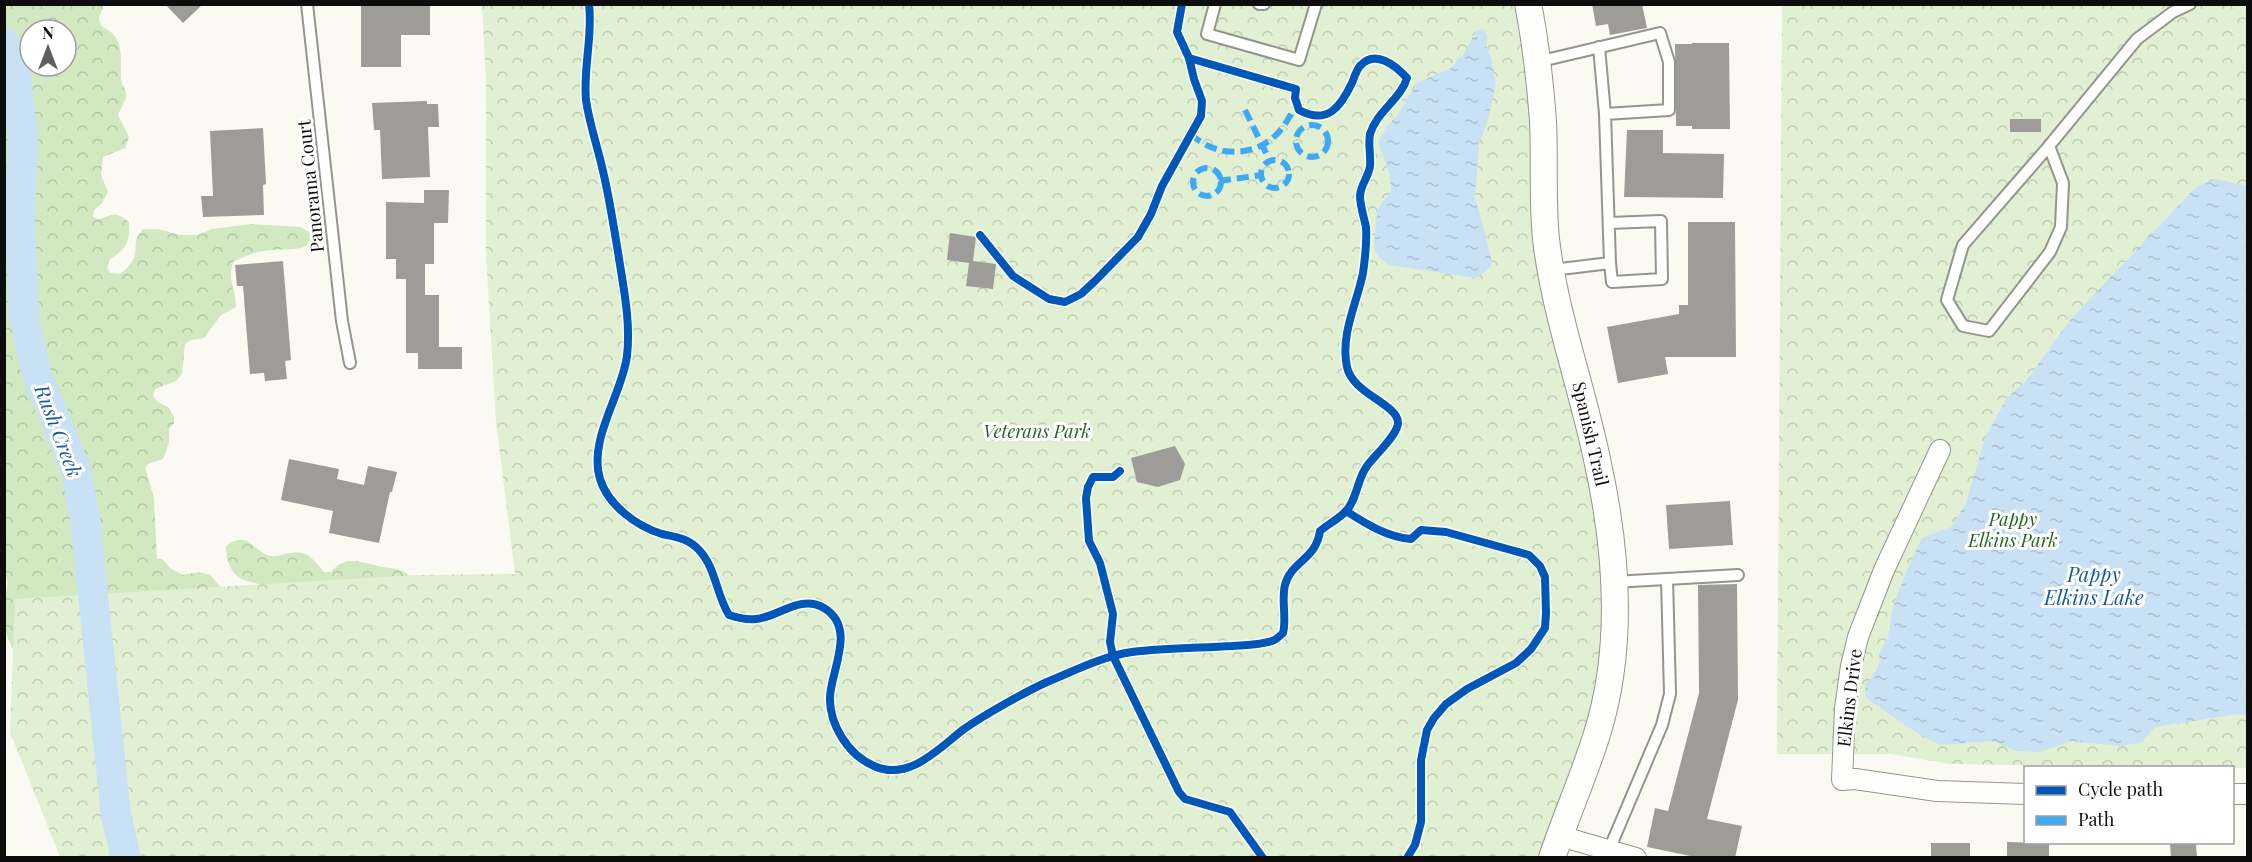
<svg xmlns="http://www.w3.org/2000/svg" width="2252" height="862" viewBox="0 0 2252 862" font-family="'Playfair Display',serif">
<defs>
<pattern id="forest-crowns" width="20" height="18" patternUnits="userSpaceOnUse" patternTransform="scale(1.5)"><rect width="20" height="18" fill="#d1e8c0"/><path d="M2 6a3 3 0 1 1 6 0M12 15a3 3 0 1 1 6 0" fill="none" stroke="#b2c6a4"/></pattern>
<pattern id="park-crowns" width="20" height="18" patternUnits="userSpaceOnUse" patternTransform="scale(1.5)"><rect width="20" height="18" fill="#e1f0d2"/><path d="M2 6a3 3 0 1 1 6 0M12 15a3 3 0 1 1 6 0" fill="none" stroke="#c0cdb3"/></pattern>
<pattern id="water-ripples" width="26" height="14" patternUnits="userSpaceOnUse" patternTransform="scale(1.5)"><rect width="26" height="14" fill="#c9e1f4"/><path d="M2 4q2-2 4 0t4 0M15 11q2-2 4 0t4 0" fill="none" stroke="#abc0d0"/></pattern>
</defs>
<rect width="100%" height="100%" fill="#fbfaf2"/>
<path fill="url(#forest-crowns)" fill-rule="evenodd" d="M 4,5 L 104,5 L 99,18 L 101,26 C 126,38 120,55 121,79 C 121,85 128,91 126,98 C 124,103 120,109 118,115 L 129,137 L 125,148 L 103,157 L 101,175 L 108,192 L 102,203 L 94,210 L 93,217 L 98,219 C 113,216 114,209 129,222 C 130,241 127,249 110,259 L 107,267 L 110,273 L 120,274 C 125,270 131,265 134,258 C 138,245 132,242 143,229 L 158,229 L 180,235 L 198,235 L 212,229 L 251,224 L 301,227 L 310,233 L 313,240 C 302,253 286,248 271,250 C 257,251 245,256 233,262 C 227,281 236,289 236,307 L 221,315 L 204,338 L 191,340 L 185,344 L 182,374 L 176,381 L 155,389 L 153,396 L 158,402 L 169,408 L 174,417 L 174,423 L 169,429 L 169,443 L 163,459 L 148,464 L 145,468 L 154,498 L 157,559 L 162,559 L 170,568 L 183,575 L 199,572 L 210,575 L 223,590 L 263,588 C 258,582 254,583 247,581 C 231,576 226,561 226,546 C 249,528 254,554 271,556 C 278,557 283,554 290,553 C 307,549 314,560 324,572 L 331,572 C 345,555 360,562 378,566 C 396,570 402,566 415,582 L 18,661 L 5,632 L 5,593 C 8,587 9,580 4,573 ZM 30,30 L 66,30 L 66,66 L 30,66 Z"/>
<g fill="url(#park-crowns)">
<path d="M 482,5 L 1523,5 L 1572,357 L 1611,539 L 1597,732 L 1553,857 L 60,857 L 10,732 L 15,599 L 416,575 L 515,574 L 496,422 L 486,254 L 486,82 Z"/>
<path d="M 1782,5 L 2247,5 L 2247,768 L 1950,764 L 1890,754 L 1777,754 Z"/>
</g>
<g fill="url(#water-ripples)">
<path d="M 1482,28 L 1487,35 L 1486,46 L 1491,57 L 1496,83 L 1488,120 L 1479,144 L 1475,197 L 1492,261 L 1490,268 L 1476,278 L 1389,265 L 1379,257 L 1374,249 L 1377,210 L 1391,191 L 1390,175 L 1378,143 L 1385,129 L 1398,114 L 1417,83 L 1453,67 L 1458,58 L 1463,56 L 1475,32 Z"/>
<path d="M 2216,179 L 2247,186 L 2247,716 L 2238,714 L 2155,727 L 2142,742 L 2121,746 L 2071,741 L 2040,752 L 2018,751 L 1992,741 L 1941,745 L 1920,735 L 1866,698 L 1865,684 L 1870,680 L 1880,662 L 1879,654 L 1888,637 L 1893,607 L 1908,567 L 1922,538 L 1951,527 L 1966,503 L 1985,438 L 2007,398 L 2026,381 L 2070,320 L 2197,186 Z"/>
</g>
<g fill="none" stroke-linecap="round" stroke-linejoin="round">
<path stroke="#c9e1f4" stroke-width="30" d="M 4,42 L 16,77 L 23,136 L 20,217 L 24,316 L 36,373 L 76,470 L 85,518 L 116,816 L 126,858"/>
</g>
<g fill="#9e9c98">
<path d="M 165,4 L 203,4 L 183,23 Z"/>
<path d="M 361,4 L 430,4 L 430,35 L 401,35 L 401,67 L 361,67 Z"/>
<path d="M 1592,4 L 1642,4 L 1647,28 L 1610,35 L 1608,24 L 1596,26 Z"/>
<path d="M 1692,43 L 1729,43 L 1730,129 L 1692,129 L 1692,126 L 1676,126 L 1675,44 L 1692,44 Z"/>
<path d="M 427,101 L 427,104 L 438,104 L 439,127 L 428,127 L 430,177 L 382,179 L 380,130 L 374,130 L 372,103 Z"/>
<rect x="2010" y="119" width="31" height="13"/>
<path d="M 263,128 L 266,184 L 263,185 L 264,215 L 203,217 L 201,196 L 213,196 L 210,131 Z"/>
<path d="M 1627,130 L 1663,130 L 1663,153 L 1724,154 L 1723,198 L 1624,197 Z"/>
<path d="M 424,190 L 449,190 L 448,223 L 434,223 L 434,264 L 425,264 L 425,295 L 439,295 L 439,347 L 462,347 L 462,369 L 418,369 L 418,353 L 406,353 L 406,279 L 396,279 L 396,259 L 386,259 L 386,202 L 424,203 Z"/>
<path d="M 1688,222 L 1735,222 L 1736,357 L 1665,357 L 1668,374 L 1618,383 L 1607,327 L 1679,314 L 1679,305 L 1688,305 Z"/>
<path d="M 950,233 L 976,237 L 973,261 L 996,264 L 993,289 L 966,286 L 969,263 L 947,260 Z"/>
<path d="M 283,261 L 291,360 L 285,361 L 287,379 L 265,381 L 264,373 L 250,374 L 243,286 L 237,286 L 235,265 Z"/>
<path d="M 1175,446 L 1185,464 L 1180,480 L 1158,487 L 1137,482 L 1131,458 Z"/>
<path d="M 289,459 L 339,469 L 337,479 L 364,485 L 368,466 L 397,472 L 392,492 L 390,492 L 379,543 L 329,533 L 333,511 L 281,500 Z"/>
<path d="M 1730,501 L 1733,545 L 1669,549 L 1666,505 Z"/>
<path d="M 1737,584 L 1738,700 L 1707,819 L 1742,826 L 1735,858 L 1700,858 L 1647,847 L 1655,808 L 1668,811 L 1699,693 L 1698,585 Z"/>
<path d="M 2007,842 L 2049,843 L 2049,858 L 2007,858 Z"/>
<rect x="1931" y="843" width="39" height="15"/>
<path d="M 2170,843 L 2196,843 L 2197,858 L 2171,858 Z"/>
</g>
<g fill="none" stroke-linecap="round" stroke-linejoin="round">
<g stroke="#949490" stroke-width="14">
<g id="service">
<path d="M 307,4 L 342,321 L 350,363"/>
<path d="M 1215,4 L 1207,34 L 1299,60 L 1316,4"/>
<path d="M 1259,4 L 1264,4"/>
<path d="M 1599,47 L 1605,114"/>
<path d="M 1537,62 L 1660,33 L 1669,62 L 1669,110 L 1605,114 L 1610,263 L 1552,270"/>
<path d="M 2049,146 L 2063,183 L 2061,227 L 2050,252 L 1989,331 L 1963,326 L 1947,300 L 1963,245 L 2049,146 L 2137,39 L 2173,12 L 2190,4"/>
<path d="M 1609,223 L 1661,221 L 1662,279 L 1612,282 L 1610,263"/>
<path d="M 1613,582 L 1738,575"/>
<path d="M 1609,850 L 1662,725 L 1670,694 L 1667,579"/>
</g>
</g>
<g stroke="#949490" stroke-width="22">
<g id="minor">
<path d="M 1940,450 L 1884,570 L 1858,637 L 1851,666 L 1845,708 L 1842,780 L 1855,779 L 1937,791 L 2026,794"/>
<path d="M 2232,794 L 2248,794"/>
<path d="M 1560,836 L 1636,858"/>
</g>
</g>
<g stroke="#949490" stroke-width="28">
<path id="tertiary" d="M 1528,4 C 1536,43 1540,82 1543,121 C 1545,160 1542,200 1546,239 C 1555,316 1583,389 1598,464 C 1617,551 1624,648 1597,734 C 1584,776 1566,816 1552,858"/>
</g>
<path stroke="#b8b8b6" stroke-width="3" stroke-dasharray="6 3" stroke-linecap="butt" d="M 1113,656 L 1110,642 L 1113,614 L 1100,563 L 1089,541 L 1086,498 L 1088,487 L 1093,477 L 1113,477 L 1120,471"/>
<use href="#service" stroke="#fefefd" stroke-width="10"/>
<use href="#minor" stroke="#fefefd" stroke-width="20"/>
<use href="#tertiary" stroke="#fefefd" stroke-width="26"/>
<g stroke="#3fa9f5" stroke-width="6" stroke-dasharray="12 6" stroke-linecap="butt">
<path d="M 1245,110 L 1270,161"/>
<circle cx="1312" cy="141" r="16"/>
<path d="M 1191,134 C 1214,157 1253,158 1276,135 C 1286,126 1290,114 1297,104"/>
<circle cx="1275" cy="174" r="14"/>
<circle cx="1207" cy="182" r="14"/>
<path d="M 1219,181 L 1262,175"/>
</g>
<g stroke="#fff" stroke-width="11">
<g id="cycleway">
<path d="M 589,4 C 593,36 583,68 586,100 C 589,122 597,145 602,167 C 609,195 613,223 618,252 C 623,286 631,320 627,356 C 622,395 588,439 600,479 C 608,505 636,526 662,534 C 676,537 688,538 699,550 C 716,568 716,594 729,615 C 738,618 746,620 756,619 C 779,617 800,594 824,608 C 857,628 831,670 830,697 C 829,724 848,755 874,766 C 909,782 939,748 964,729 C 984,715 1025,692 1047,682 C 1074,671 1103,656 1132,652 C 1165,648 1199,648 1232,646 C 1244,645 1260,645 1272,641 C 1276,640 1280,636 1283,633 C 1287,618 1281,601 1285,585 C 1291,561 1316,560 1320,531 C 1328,524 1339,519 1346,511 C 1357,500 1357,479 1367,466 C 1374,456 1399,434 1398,422 C 1397,404 1352,393 1347,367 C 1340,335 1357,303 1363,273 C 1365,259 1367,242 1366,227 C 1364,217 1360,206 1360,196 C 1360,186 1369,176 1370,166 C 1371,156 1368,144 1370,134 C 1377,111 1401,99 1407,78 C 1395,65 1375,49 1360,66 C 1356,71 1354,78 1352,83 C 1340,108 1327,125 1299,110 L 1295,98 L 1296,89 L 1189,58"/>
<path d="M 980,235 L 1013,276 L 1049,299 L 1065,302 L 1081,294 L 1096,280 L 1138,237 L 1151,214 L 1162,186 L 1201,116 L 1202,101 L 1194,79 L 1189,58 L 1177,32 L 1182,4"/>
<path d="M 1120,471 L 1113,477 L 1093,477 L 1088,487 L 1086,498 L 1089,541 L 1100,563 L 1113,614 L 1110,642 L 1113,656 L 1179,792 L 1185,799 L 1230,812 L 1263,858"/>
<path d="M 1346,511 C 1366,524 1387,537 1411,539 L 1421,530 L 1446,532 L 1529,555 L 1540,566 L 1545,577 L 1546,613 L 1545,628 L 1531,649 L 1516,663 L 1467,689 L 1446,704 L 1434,718 L 1427,730 L 1421,760 L 1421,822 L 1415,845 L 1407,858"/>
</g>
</g>
<use href="#cycleway" stroke="#0057b8" stroke-width="8"/>
</g>
<g text-anchor="middle" stroke-width="6" stroke-linejoin="round" paint-order="stroke">
<g font-size="18" fill="#0d0d0d" stroke="#fff">
<text transform="translate(311 186) rotate(-96)" y="6">Panorama Court</text>
<text transform="translate(1590 434) rotate(77)" y="6">Spanish Trail</text>
<text transform="translate(1850 698) rotate(-83)" y="6">Elkins Drive</text>
</g>
<g font-size="18" font-style="italic" fill="#26641f" stroke="#fff">
<text x="1037" y="438">Veterans Park</text>
<text x="2013" y="526">Pappy<tspan x="2013" dy="21">Elkins Park</tspan></text>
</g>
<g font-size="20" font-style="italic" fill="#19569d" stroke="#fff">
<text transform="translate(58 431) rotate(69)" y="7">Rush Creek</text>
<text x="2094" y="582">Pappy<tspan x="2094" dy="23">Elkins Lake</tspan></text>
</g>
</g>
<rect width="2252" height="862" fill="none" stroke="#0d0d0d" stroke-width="12"/>
<rect x="2024" y="766" width="210" height="78" fill="#ffffff" stroke="#9e9e9e" stroke-width="1.5"/>
<rect x="2036" y="786" width="30" height="9" fill="#0057b8" stroke="#9e9e9e" stroke-width="1.5"/>
<text x="2078" y="796" font-size="18" fill="#0d0d0d">Cycle path</text>
<rect x="2036" y="816" width="30" height="9" fill="#3fa9f5" stroke="#9e9e9e" stroke-width="1.5"/>
<text x="2078" y="826" font-size="18" fill="#0d0d0d">Path</text>
<g transform="translate(48 48)"><circle r="28" fill="#ffffff" stroke="#9e9e9e" stroke-width="1.5"/>
<path d="M0-4.5L10 22L0 15L-10 22Z" fill="#60605d"/>
<text y="-9" font-size="16" font-weight="bold" text-anchor="middle" fill="#0d0d0d">N</text>
</g>
</svg>
